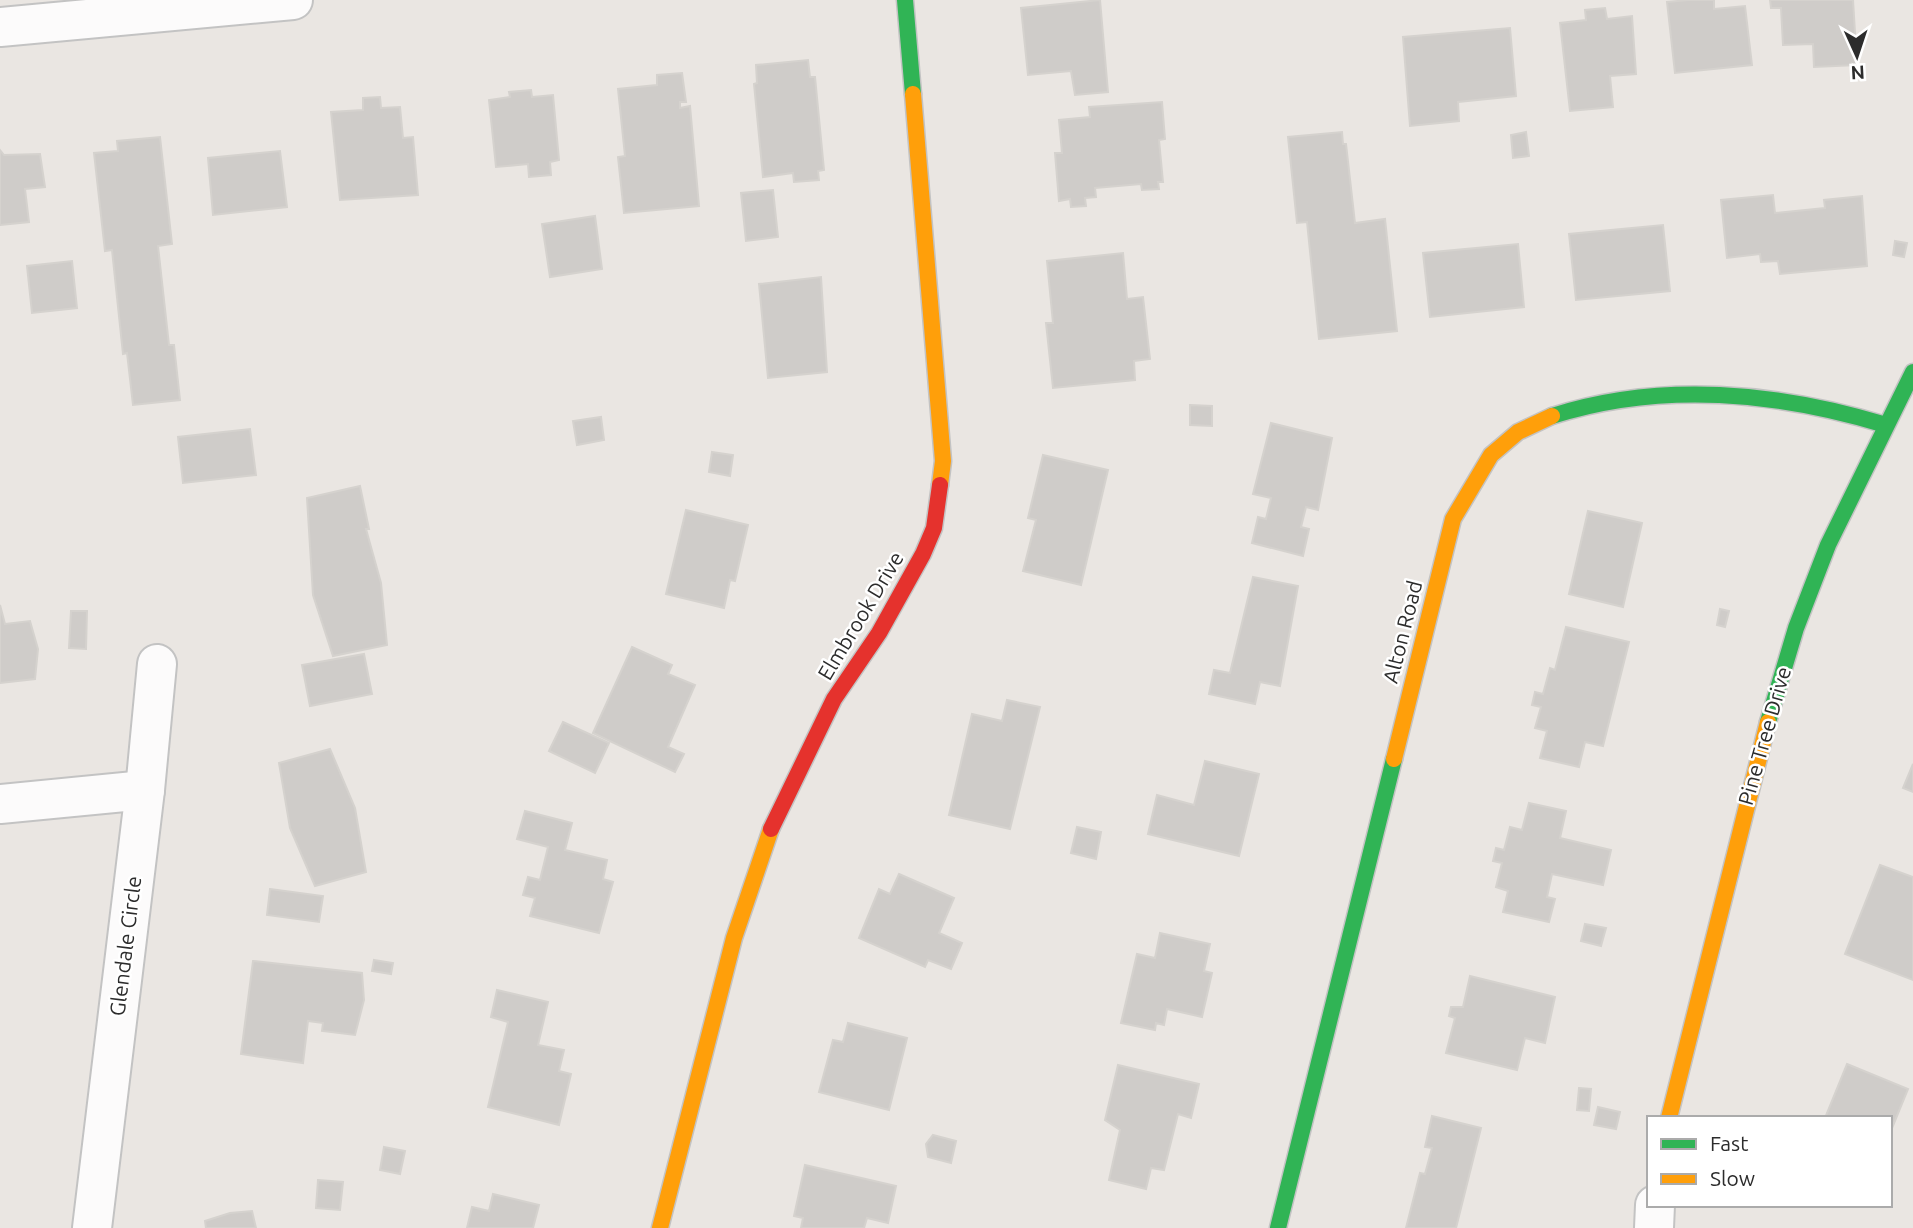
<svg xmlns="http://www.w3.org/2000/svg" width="1913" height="1228" viewBox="0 0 1913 1228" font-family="Ubuntu,sans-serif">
<rect width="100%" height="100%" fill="#eae6e2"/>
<g fill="#cfccc9" stroke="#d5d2ce" stroke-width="2">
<path d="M 1100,0 L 1108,92 L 1075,95 L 1071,71 L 1028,75 L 1021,8 Z"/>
<path d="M 1688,0 L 1714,0 L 1714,9 L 1745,6 L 1752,65 L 1675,73 L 1667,2 Z"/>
<path d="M 1770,0 L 1853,0 L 1857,65 L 1814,67 L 1813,44 L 1783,45 L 1781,8 L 1771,8 Z"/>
<path d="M 1605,8 L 1607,19 L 1632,16 L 1636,74 L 1610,76 L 1613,107 L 1570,111 L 1560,23 L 1586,20 L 1585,10 Z"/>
<path d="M 1510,28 L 1516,96 L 1458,102 L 1459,121 L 1410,126 L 1403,37 Z"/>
<path d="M 808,60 L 810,77 L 815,77 L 824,170 L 818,171 L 819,180 L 794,182 L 793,173 L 763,177 L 754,84 L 757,83 L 756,65 Z"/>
<path d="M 682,73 L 686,102 L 680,102 L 680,108 L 690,106 L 699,206 L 624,213 L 618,157 L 625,156 L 618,89 L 657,85 L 657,75 Z"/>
<path d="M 531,90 L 532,97 L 553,95 L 559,160 L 550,162 L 551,175 L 529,177 L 528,164 L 496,167 L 489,100 L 510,97 L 509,92 Z"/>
<path d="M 380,97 L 381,108 L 400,107 L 403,138 L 413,137 L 418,195 L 340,200 L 331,112 L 363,110 L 363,98 Z"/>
<path d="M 1162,102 L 1165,139 L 1159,140 L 1163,182 L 1158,182 L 1159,189 L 1142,190 L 1141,184 L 1095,188 L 1096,197 L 1085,198 L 1086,206 L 1071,207 L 1070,199 L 1059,201 L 1055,153 L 1062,153 L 1059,120 L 1090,117 L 1089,107 Z"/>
<path d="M 1342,132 L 1343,144 L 1346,144 L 1355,223 L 1385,219 L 1397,331 L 1319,339 L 1307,222 L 1297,223 L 1288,137 Z"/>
<path d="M 1526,132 L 1529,156 L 1513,158 L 1511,135 Z"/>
<path d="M 160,137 L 172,244 L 158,246 L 169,345 L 174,345 L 180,400 L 133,405 L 127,353 L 123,354 L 112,250 L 105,251 L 94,153 L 118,151 L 117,141 Z"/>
<path d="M 0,150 L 4,155 L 40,154 L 45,187 L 25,189 L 29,222 L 0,225 Z"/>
<path d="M 280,151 L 287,207 L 213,215 L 208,158 Z"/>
<path d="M 773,190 L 778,237 L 746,241 L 741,193 Z"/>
<path d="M 1773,195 L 1775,213 L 1825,208 L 1824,200 L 1862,196 L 1867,266 L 1780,274 L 1778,261 L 1761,262 L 1760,254 L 1727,258 L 1721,200 Z"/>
<path d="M 595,216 L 602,269 L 550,277 L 542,224 Z"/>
<path d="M 1663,225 L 1670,291 L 1576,300 L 1569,234 Z"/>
<path d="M 1895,241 L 1907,243 L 1904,257 L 1893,255 Z"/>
<path d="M 1518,244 L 1524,307 L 1430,317 L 1423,253 Z"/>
<path d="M 1123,253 L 1127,299 L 1143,297 L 1150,359 L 1134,361 L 1135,380 L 1053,388 L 1046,323 L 1053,323 L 1047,261 Z"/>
<path d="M 72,261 L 77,308 L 32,313 L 27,266 Z"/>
<path d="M 821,277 L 827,372 L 768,378 L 759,284 Z"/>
<path d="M 1190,405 L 1212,406 L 1212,426 L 1190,425 Z"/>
<path d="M 601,417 L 604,440 L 577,445 L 573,421 Z"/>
<path d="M 1271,423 L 1332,438 L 1318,510 L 1306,507 L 1301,527 L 1309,529 L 1303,556 L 1252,543 L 1258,517 L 1266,519 L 1271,498 L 1253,494 Z"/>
<path d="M 250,429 L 256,475 L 183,483 L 178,437 Z"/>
<path d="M 712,452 L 733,455 L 730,476 L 709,472 Z"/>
<path d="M 1043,455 L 1108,470 L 1081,585 L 1023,571 L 1036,520 L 1028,518 Z"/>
<path d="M 360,486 L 369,529 L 366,529 L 381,583 L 387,645 L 333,656 L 313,595 L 307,498 Z"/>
<path d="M 686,510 L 748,525 L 735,581 L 730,580 L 724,608 L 666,594 Z"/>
<path d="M 1588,511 L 1642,523 L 1623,607 L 1569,594 Z"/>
<path d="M 1253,577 L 1298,586 L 1280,686 L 1260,682 L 1255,704 L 1209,694 L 1214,670 L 1230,673 Z"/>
<path d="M 0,605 L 5,624 L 30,621 L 38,649 L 35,679 L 0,683 Z"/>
<path d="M 1720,609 L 1729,611 L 1725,627 L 1717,625 Z"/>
<path d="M 71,611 L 87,611 L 86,649 L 69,648 Z"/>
<path d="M 1566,627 L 1629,642 L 1603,746 L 1585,742 L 1579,767 L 1540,758 L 1547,731 L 1535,728 L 1541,707 L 1532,705 L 1535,692 L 1543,694 L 1550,668 L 1555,670 Z"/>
<path d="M 632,647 L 672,665 L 668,674 L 695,685 L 668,747 L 684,754 L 675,772 L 593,733 Z"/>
<path d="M 364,654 L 372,694 L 310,706 L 302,665 Z"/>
<path d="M 1007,700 L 1040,707 L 1010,829 L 949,815 L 972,714 L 1002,721 Z"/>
<path d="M 563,722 L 609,743 L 595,773 L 549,751 Z"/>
<path d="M 330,749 L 355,808 L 366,872 L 315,886 L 290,828 L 279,763 Z"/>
<path d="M 1205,761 L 1259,774 L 1239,856 L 1148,834 L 1157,795 L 1194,805 Z"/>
<path d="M 1913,764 L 1913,792 L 1903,788 Z"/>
<path d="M 1529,803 L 1566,811 L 1560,838 L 1611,850 L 1603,885 L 1552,874 L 1547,897 L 1555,899 L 1549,922 L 1503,912 L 1508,891 L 1496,887 L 1502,863 L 1493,861 L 1496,848 L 1504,850 L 1510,827 L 1522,830 Z"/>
<path d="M 525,811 L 572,823 L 565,850 L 607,860 L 603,879 L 613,882 L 599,933 L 530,916 L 535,898 L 523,895 L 528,877 L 540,880 L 548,847 L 517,839 Z"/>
<path d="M 1077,827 L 1101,832 L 1096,859 L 1071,853 Z"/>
<path d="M 1880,865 L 1913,877 L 1913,980 L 1845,954 Z"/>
<path d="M 899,874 L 954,898 L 939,933 L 962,943 L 951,969 L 928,960 L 925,967 L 859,938 L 879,889 L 890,894 Z"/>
<path d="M 270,889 L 323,896 L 319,922 L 267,915 Z"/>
<path d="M 1585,924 L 1606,928 L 1601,946 L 1581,941 Z"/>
<path d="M 1160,933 L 1210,944 L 1204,971 L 1212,973 L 1202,1017 L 1167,1009 L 1164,1025 L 1156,1023 L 1155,1030 L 1121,1023 L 1137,954 L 1155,958 Z"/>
<path d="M 374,960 L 393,963 L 391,974 L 372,971 Z"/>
<path d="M 253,961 L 362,973 L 364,1000 L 355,1035 L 322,1031 L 323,1023 L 308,1021 L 303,1063 L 241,1054 Z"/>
<path d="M 1470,976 L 1555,997 L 1545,1043 L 1525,1038 L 1517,1070 L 1446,1053 L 1455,1018 L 1449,1016 L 1451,1007 L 1463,1007 Z"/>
<path d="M 497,990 L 548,1002 L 538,1045 L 564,1050 L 559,1071 L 571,1074 L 559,1125 L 488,1107 L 508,1022 L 491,1017 Z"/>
<path d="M 848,1023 L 907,1038 L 889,1110 L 819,1092 L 833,1040 L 843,1042 Z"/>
<path d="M 1847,1064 L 1908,1089 L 1890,1133 L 1890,1118 L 1825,1118 Z"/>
<path d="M 1118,1065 L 1199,1084 L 1191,1118 L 1178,1114 L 1164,1170 L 1151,1168 L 1146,1189 L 1109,1180 L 1120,1130 L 1105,1120 Z"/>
<path d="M 1579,1088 L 1591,1089 L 1589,1111 L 1577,1110 Z"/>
<path d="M 1598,1107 L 1620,1112 L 1616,1129 L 1594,1125 Z"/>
<path d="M 1432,1116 L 1481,1128 L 1456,1228 L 1406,1228 L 1420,1173 L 1425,1174 L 1432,1148 L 1425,1147 Z"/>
<path d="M 933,1135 L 956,1141 L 951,1163 L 928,1157 L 926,1144 Z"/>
<path d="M 384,1147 L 405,1151 L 400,1174 L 380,1170 Z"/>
<path d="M 805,1165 L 896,1186 L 888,1223 L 867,1218 L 864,1228 L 801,1228 L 803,1218 L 794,1216 Z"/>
<path d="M 318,1180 L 343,1182 L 340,1210 L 316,1208 Z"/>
<path d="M 493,1194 L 539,1205 L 533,1228 L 467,1228 L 472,1207 L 489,1211 Z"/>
<path d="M 252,1211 L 256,1228 L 206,1228 L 205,1221 L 230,1213 Z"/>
</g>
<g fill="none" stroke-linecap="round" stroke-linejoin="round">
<g stroke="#c3c3c3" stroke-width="42">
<g id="street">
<path d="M 0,27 L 293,0"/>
<path d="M 0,804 L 145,790"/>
<path d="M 92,1228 L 145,790 L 157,664"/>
<path d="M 1654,1228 L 1655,1205"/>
</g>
</g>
<g stroke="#c3c3c3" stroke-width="19">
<g id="fast">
<path d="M 905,0 L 913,94"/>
<path d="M 1552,416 C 1661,381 1778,392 1886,425"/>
<path d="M 1768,722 L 1796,628 L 1828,545 L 1913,372"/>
<path d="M 1278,1228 L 1394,759"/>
</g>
</g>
<g stroke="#c3c3c3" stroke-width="19">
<g id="slow">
<path d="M 913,94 L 943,461 L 940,485"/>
<path d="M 1394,759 L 1453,519 L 1491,455 L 1518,432 L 1552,416"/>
<path d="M 1669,1118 L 1768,722"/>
<path d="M 660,1228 L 734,938 L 771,829"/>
</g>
</g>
<g stroke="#c3c3c3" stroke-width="19">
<path id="jam" d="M 771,829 L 834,699 L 879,633 L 923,554 L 934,528 L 940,485"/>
</g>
<use href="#street" stroke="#fcfbfb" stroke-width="38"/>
<use href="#fast" stroke="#30b455" stroke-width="16"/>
<use href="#slow" stroke="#ff9f0a" stroke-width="16"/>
<use href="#jam" stroke="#e5322d" stroke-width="16"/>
</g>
<g text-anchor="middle" stroke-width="5" stroke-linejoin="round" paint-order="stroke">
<g font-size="21" fill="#2c2c2c" stroke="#fff">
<text transform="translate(861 616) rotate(-59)" y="7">Elmbrook Drive</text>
<text transform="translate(1403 632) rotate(-76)" y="7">Alton Road</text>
<text transform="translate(1765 736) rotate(-74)" y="7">Pine Tree Drive</text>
<text transform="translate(126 946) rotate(-83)" y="7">Glendale Circle</text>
</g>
</g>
<rect x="1647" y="1116" width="245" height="91" fill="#ffffff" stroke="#ababab" stroke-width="2"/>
<rect x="1661" y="1139" width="35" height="10" fill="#30b455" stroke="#ababab" stroke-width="2"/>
<text x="1710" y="1151" font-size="21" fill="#2c2c2c">Fast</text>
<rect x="1661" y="1174" width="35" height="10" fill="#ff9f0a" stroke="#ababab" stroke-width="2"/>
<text x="1710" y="1186" font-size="21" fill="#2c2c2c">Slow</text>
<g transform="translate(1857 56) rotate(177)" stroke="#ffffff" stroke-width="5" paint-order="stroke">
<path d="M0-5L12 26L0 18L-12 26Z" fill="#2c2c2c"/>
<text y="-10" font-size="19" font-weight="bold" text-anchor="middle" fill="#2c2c2c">N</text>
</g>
</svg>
